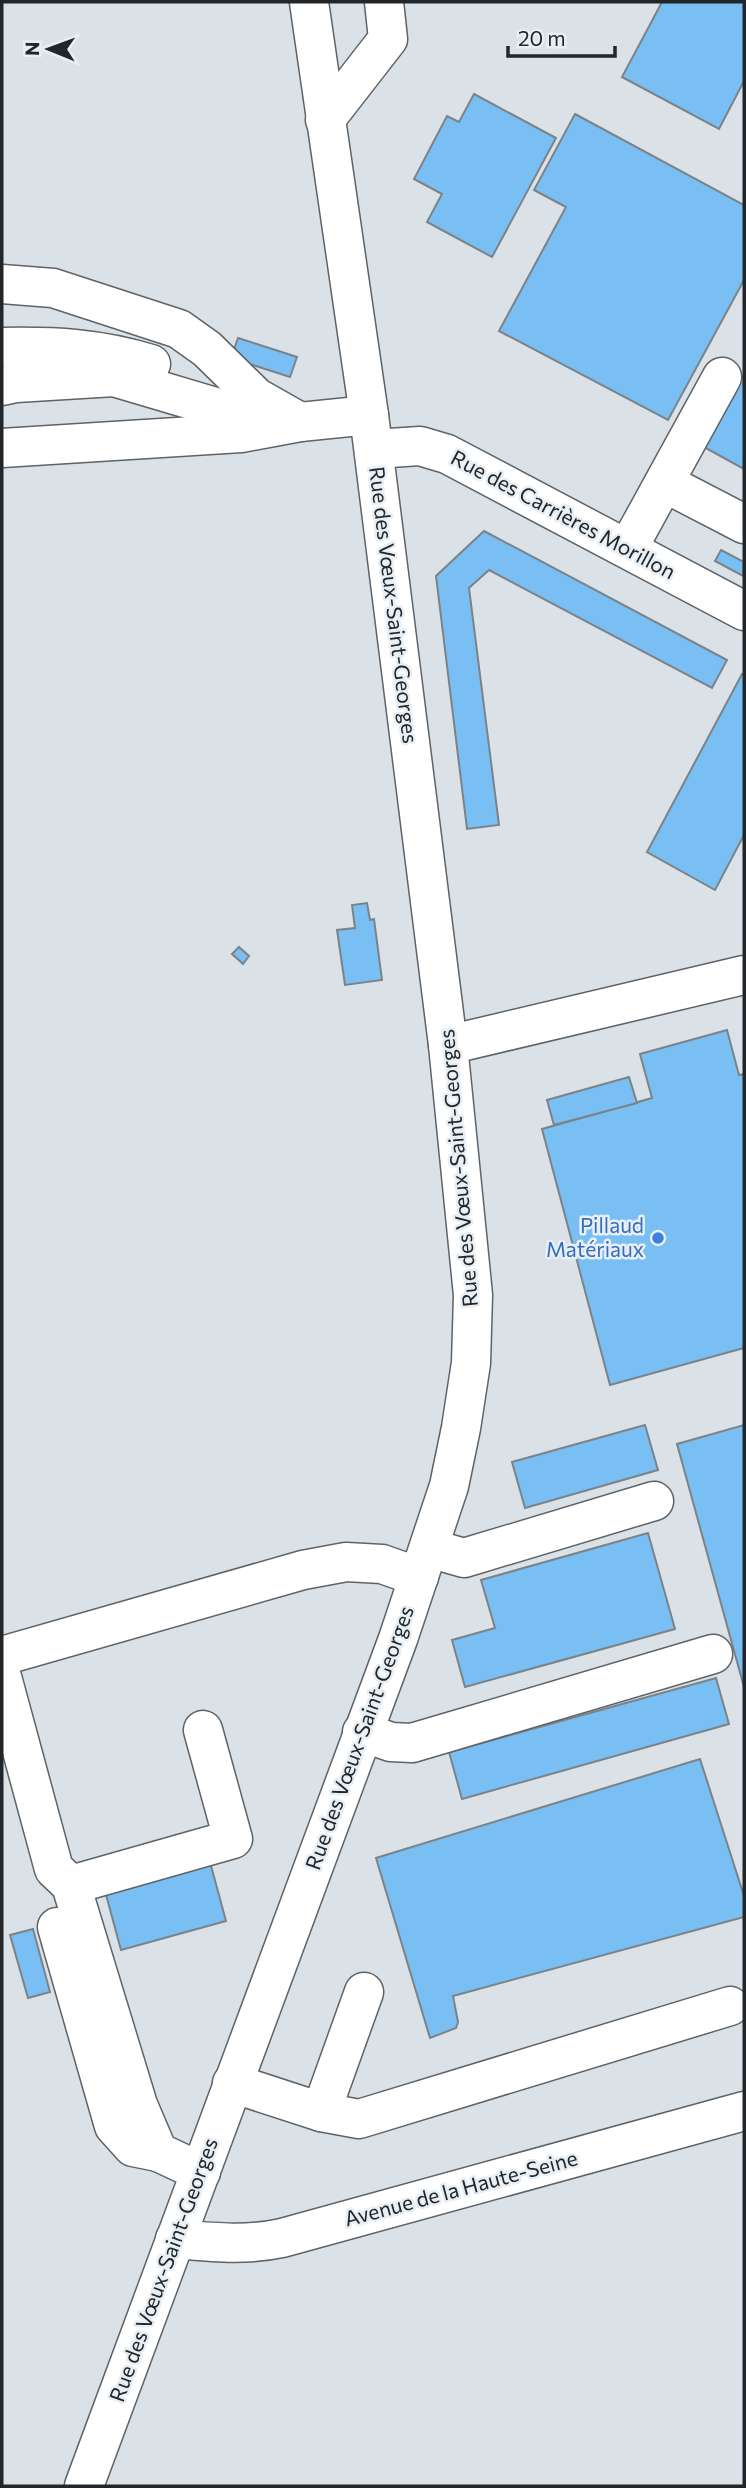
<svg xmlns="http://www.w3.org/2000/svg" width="746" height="2488" viewBox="0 0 746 2488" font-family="Commissioner,sans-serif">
<rect width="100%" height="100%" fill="#dae2e8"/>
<g fill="#79bff3" stroke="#7c8388" stroke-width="2">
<path d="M 662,2 L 744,2 L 744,81 L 719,129 L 622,77 Z"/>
<path d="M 474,94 L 556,138 L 492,257 L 427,222 L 442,194 L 414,179 L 447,116 L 459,122 Z"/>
<path d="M 575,114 L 744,205 L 744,280 L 668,420 L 499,331 L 566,207 L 534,190 Z"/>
<path d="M 238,338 L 297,357 L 290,377 L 231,358 Z"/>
<path d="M 744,374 L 744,469 L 704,447 Z"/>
<path d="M 484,531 L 727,660 L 712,688 L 489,570 L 469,588 L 499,825 L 467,829 L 436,576 Z"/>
<path d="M 721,550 L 744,562 L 743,576 L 715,561 Z"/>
<path d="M 742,674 L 744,675 L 744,835 L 715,890 L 647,852 Z"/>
<path d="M 367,903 L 370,920 L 374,919 L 382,980 L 345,985 L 337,930 L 355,928 L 352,905 Z"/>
<path d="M 239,947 L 249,956 L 243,964 L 232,954 Z"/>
<path d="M 727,1030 L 739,1075 L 744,1074 L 744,1348 L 610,1385 L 542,1129 L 652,1098 L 640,1054 Z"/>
<path d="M 629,1077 L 637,1103 L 554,1125 L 547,1100 Z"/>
<path d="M 645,1425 L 658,1470 L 525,1508 L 512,1462 Z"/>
<path d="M 744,1425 L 744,1687 L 677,1444 Z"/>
<path d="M 648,1533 L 675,1629 L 465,1687 L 452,1640 L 495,1628 L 481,1580 Z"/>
<path d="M 716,1678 L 729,1724 L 462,1799 L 449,1752 Z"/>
<path d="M 700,1759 L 744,1896 L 744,1917 L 453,1996 L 458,2022 L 456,2028 L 430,2038 L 376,1858 Z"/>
<path d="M 210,1862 L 226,1921 L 121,1950 L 105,1891 Z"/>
<path d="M 33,1929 L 50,1992 L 28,1998 L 10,1935 Z"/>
</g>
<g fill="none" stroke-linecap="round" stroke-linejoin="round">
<g stroke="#5d6368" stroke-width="41">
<g id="minor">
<path d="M 325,120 L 388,39 L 384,2"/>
<path d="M 2,284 L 53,288 L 179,329 L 207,349 L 256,397 L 300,422"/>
<path d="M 2,347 C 55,346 99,348 151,364"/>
<path d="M 2,386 L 16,383 L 114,377 L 266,422"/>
<path d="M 2,448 L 241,433 L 300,422 L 369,415"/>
<path d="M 374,449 L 420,446 L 447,454 L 744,611"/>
<path d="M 665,483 L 744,524"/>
<path d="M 628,548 L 722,377"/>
<path d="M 448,1045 L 744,975"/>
<path d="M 429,1548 L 464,1558 L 654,1501"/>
<path d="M 2,1656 L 303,1570 L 346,1562 L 382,1564 L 419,1577"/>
<path d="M 2,1677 L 54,1869 L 71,1885 L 138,2105 L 158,2152 L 201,2172"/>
<path d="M 362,1732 L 391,1742 L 412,1743 L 713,1654"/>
<path d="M 71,1885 L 233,1839 L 203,1730"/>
<path d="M 57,1927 L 114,2126 L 133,2147 L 158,2152"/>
<path d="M 232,2083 L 321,2112 L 359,2119 L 730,2006"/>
<path d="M 321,2112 L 364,1992"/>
<path d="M 175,2239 C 211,2242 245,2246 282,2238 L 744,2111"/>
<path d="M 84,2486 L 398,1639 L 449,1486 L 461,1428 L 471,1363 L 473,1295 L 448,1045 L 369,415 L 309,2"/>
</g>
</g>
<use href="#minor" stroke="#fff" stroke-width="38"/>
</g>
<circle fill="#3f7fe0" stroke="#e7eff5" stroke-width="2.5" cx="658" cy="1238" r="7"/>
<g text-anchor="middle" stroke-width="5" stroke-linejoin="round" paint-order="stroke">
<g font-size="21" fill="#232628" stroke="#e7eff5">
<text transform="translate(563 515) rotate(28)" y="7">Rue des Carrières Morillon</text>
<text transform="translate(393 605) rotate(83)" y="7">Rue des Vœux-Saint-Georges</text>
<text transform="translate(459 1168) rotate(-95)" y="7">Rue des Vœux-Saint-Georges</text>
<text transform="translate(360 1738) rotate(-70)" y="7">Rue des Vœux-Saint-Georges</text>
<text transform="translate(461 2189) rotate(-15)" y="7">Avenue de la Haute-Seine</text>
<text transform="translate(164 2270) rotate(-70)" y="7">Rue des Vœux-Saint-Georges</text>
</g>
<g font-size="21" fill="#366cbe" stroke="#e7eff5" text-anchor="end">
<text x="644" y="1233">Pillaud<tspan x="644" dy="24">Matériaux</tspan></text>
</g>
</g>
<rect width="746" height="2488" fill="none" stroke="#232628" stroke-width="7"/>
<g transform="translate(49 49) rotate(271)" stroke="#e7eff5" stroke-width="5" paint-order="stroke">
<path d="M0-5L12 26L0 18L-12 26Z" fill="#232628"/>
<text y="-10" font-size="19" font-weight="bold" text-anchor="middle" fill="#232628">N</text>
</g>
<path d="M508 46v10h107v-10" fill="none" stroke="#232628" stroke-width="3.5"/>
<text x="518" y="46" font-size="21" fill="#232628" stroke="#e7eff5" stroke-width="5" paint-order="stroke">20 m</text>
</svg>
